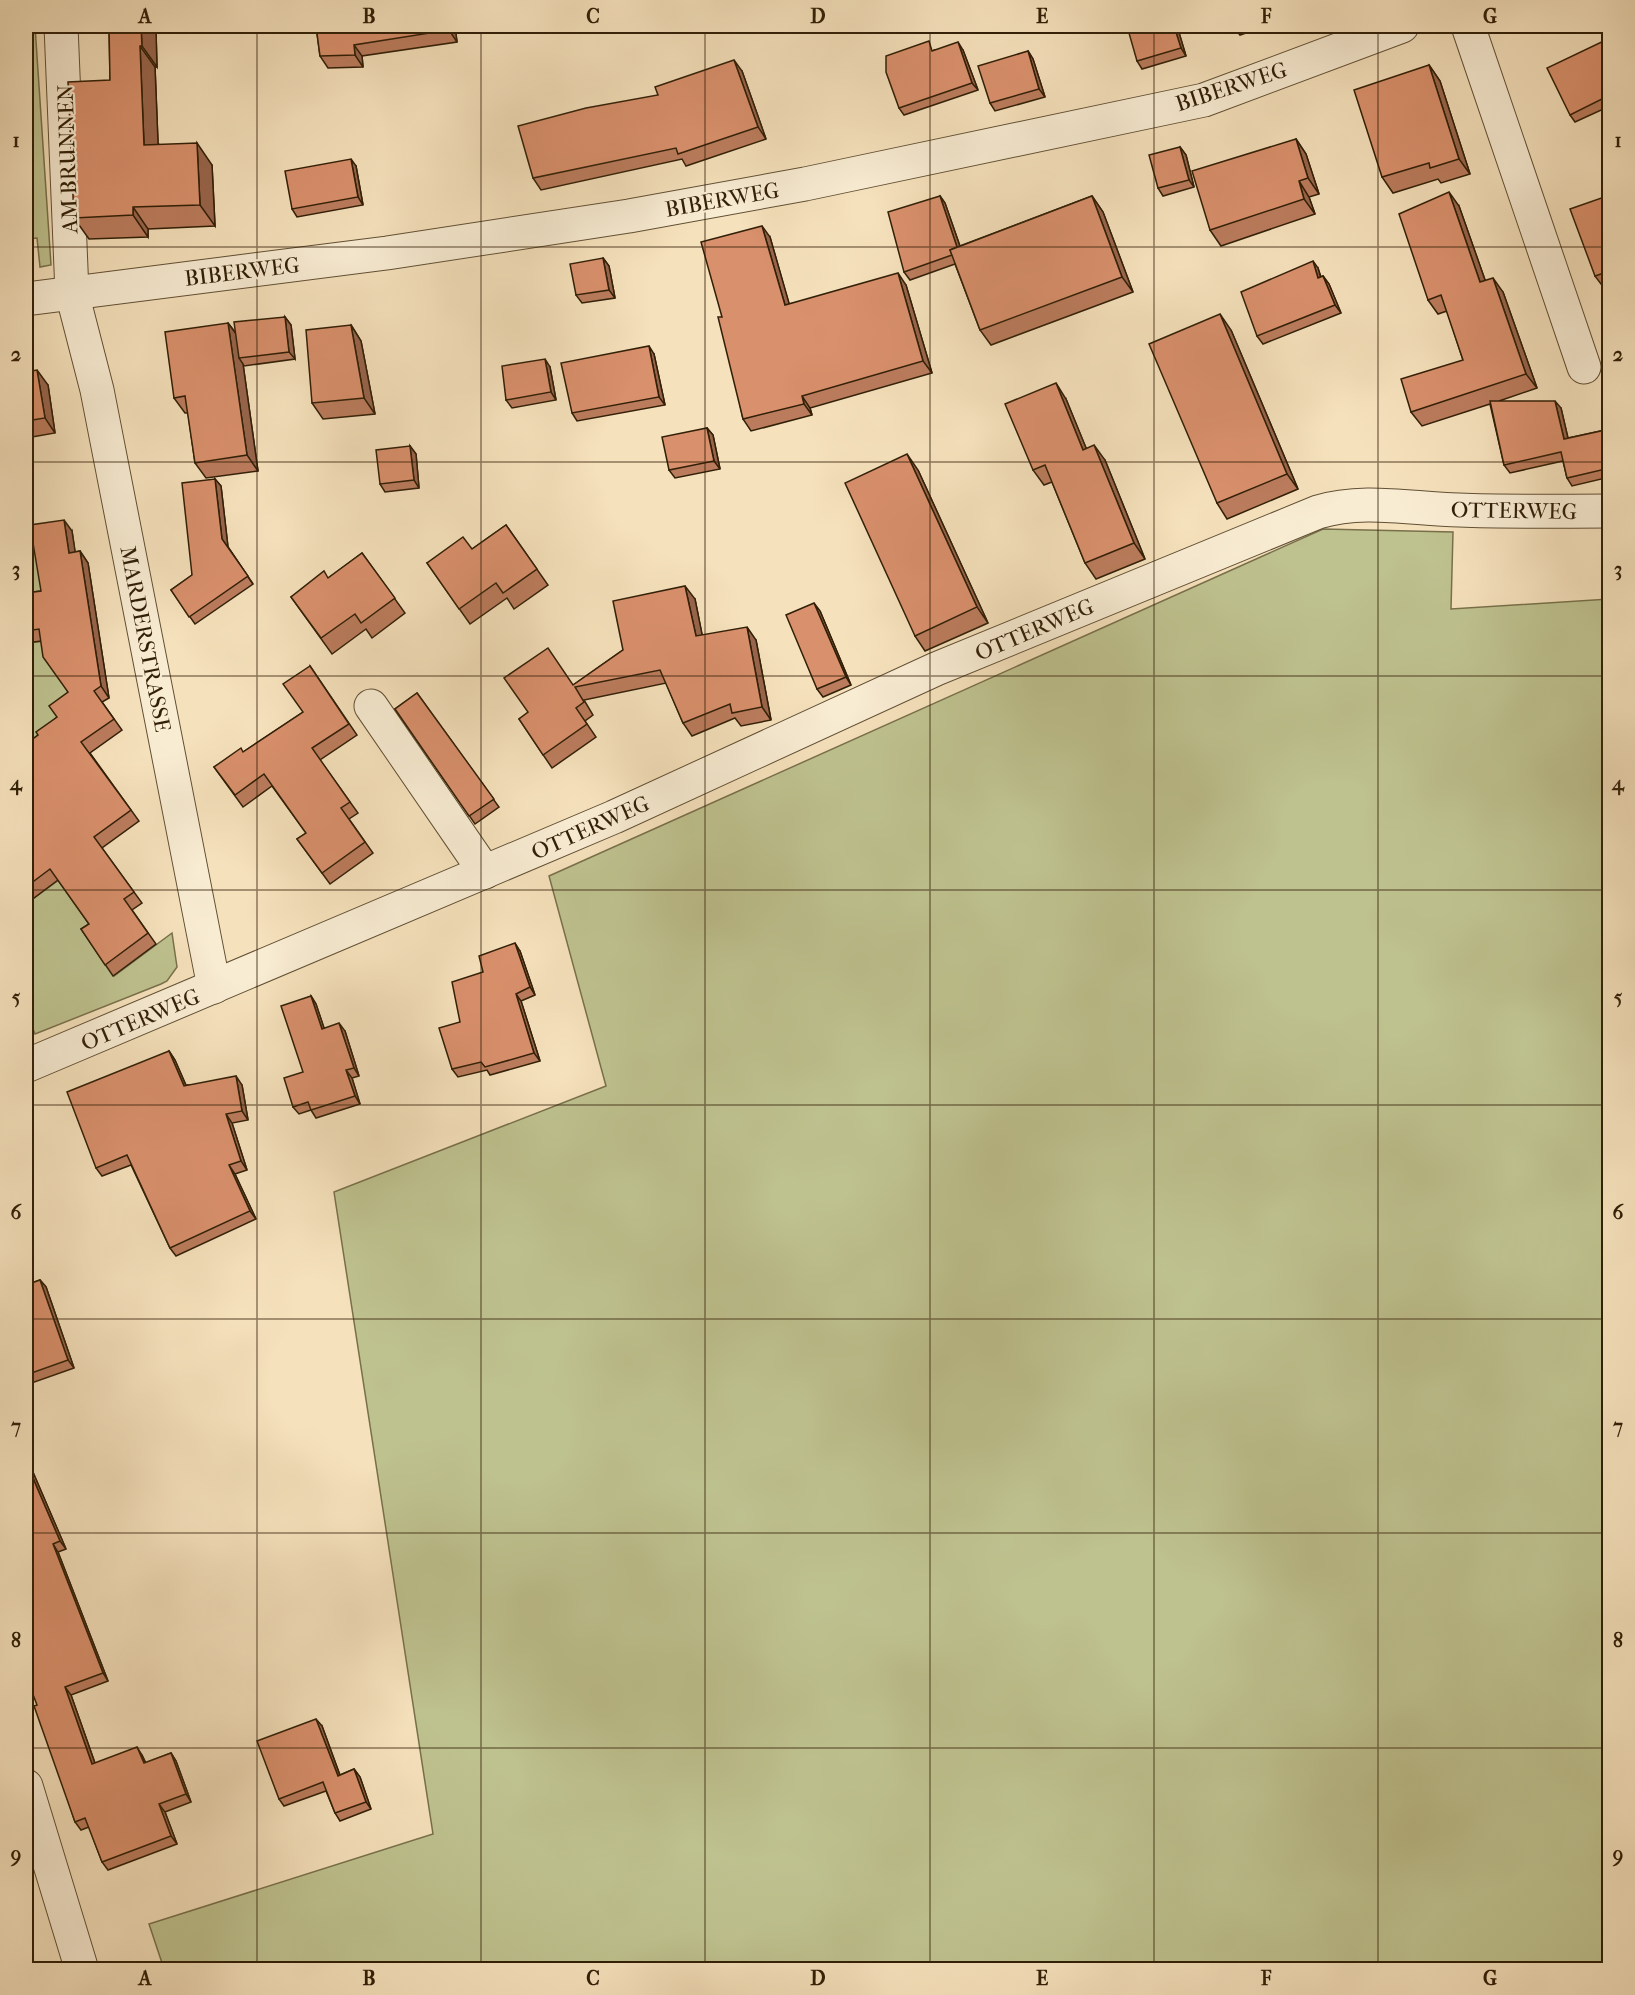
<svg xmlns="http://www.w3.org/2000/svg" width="1635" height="1995" viewBox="0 0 1635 1995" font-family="'IM FELL French Canon',serif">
<rect width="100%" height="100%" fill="#f5e1bc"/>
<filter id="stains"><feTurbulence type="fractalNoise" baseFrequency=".00333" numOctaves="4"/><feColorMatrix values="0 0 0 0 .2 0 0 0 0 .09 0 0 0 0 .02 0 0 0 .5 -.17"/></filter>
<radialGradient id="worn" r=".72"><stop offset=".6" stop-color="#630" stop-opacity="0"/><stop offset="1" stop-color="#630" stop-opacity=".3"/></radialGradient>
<g fill="#bec28f" stroke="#78704b" stroke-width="1.5">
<path d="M 26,26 L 35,26 L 51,265 L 40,267 L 37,238 L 26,239 Z"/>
<path d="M 1323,529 L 1453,532 L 1451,609 L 1609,599 L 1609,1969 L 164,1969 L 149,1924 L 433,1834 L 334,1192 L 606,1086 L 549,876 Z"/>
<path d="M 38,536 L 62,600 L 26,606 L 26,538 Z"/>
<path d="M 47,641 L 76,703 L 26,764 L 26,643 Z"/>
<path d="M 78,866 L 96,936 L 114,976 L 172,933 L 177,967 L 167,981 L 161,984 L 35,1034 L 26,1011 L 26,904 Z"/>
</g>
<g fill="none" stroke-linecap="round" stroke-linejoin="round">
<g stroke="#625034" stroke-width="35">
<g id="minor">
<path d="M 61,26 L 72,293 L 97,390 L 214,987"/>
<path d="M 1468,26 L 1584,367"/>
<path d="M 26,299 L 387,253 L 629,216 L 805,184 L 1204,100 L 1402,26"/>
<path d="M 371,706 L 485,872"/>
<path d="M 26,1066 L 614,817 L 936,669 L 1318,512 C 1363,498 1412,509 1459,510 C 1509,512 1559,511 1610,511"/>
<path d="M 26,1786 L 82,1970"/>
</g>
</g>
<use href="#minor" stroke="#f8ecd3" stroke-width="33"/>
</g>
<g fill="#bb7c5d" stroke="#311f07" stroke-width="1.5">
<path d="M 83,26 L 152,26 L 156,31 L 157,67 L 155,67 L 158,144 L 212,165 L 215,226 L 148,229 L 148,237 L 89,239 L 74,218 L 110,80 L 109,26 L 84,27 Z"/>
<path d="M 316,26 L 455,26 L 457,42 L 362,56 L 363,67 L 328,68 L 320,56 Z"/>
<path d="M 1177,26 L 1186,56 L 1142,69 L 1137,61 Z"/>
<path d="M 1233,26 L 1266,26 L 1240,35 Z"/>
<path d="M 1610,38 L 1610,106 L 1575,122 L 1570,115 Z"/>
<path d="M 934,50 L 963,50 L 978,90 L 904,115 L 899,108 Z"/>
<path d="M 1028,51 L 1033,59 L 1045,97 L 995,111 L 990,103 Z"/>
<path d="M 1429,65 L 1440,81 L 1470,174 L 1441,183 L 1438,179 L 1393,193 L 1382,177 Z"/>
<path d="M 742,71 L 766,139 L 686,166 L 682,159 L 541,190 L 533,178 L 658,95 Z"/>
<path d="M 1296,139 L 1306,154 L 1319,194 L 1309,197 L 1315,214 L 1221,246 L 1210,230 Z"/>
<path d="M 1180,147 L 1186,155 L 1194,187 L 1163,196 L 1158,188 Z"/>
<path d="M 356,166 L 363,205 L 297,217 L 292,209 Z"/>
<path d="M 1610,195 L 1610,287 L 1604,288 L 1595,276 Z"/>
<path d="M 940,196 L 945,203 L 960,246 L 1092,196 L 1103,212 L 1133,292 L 991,345 L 980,330 L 955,264 L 910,280 L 904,272 Z"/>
<path d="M 1459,206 L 1485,280 L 1503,292 L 1537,388 L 1499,401 L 1561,408 L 1568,438 L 1610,429 L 1610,477 L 1572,486 L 1567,478 L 1563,461 L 1510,473 L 1504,465 L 1490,404 L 1422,426 L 1411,412 L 1463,360 L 1447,311 L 1438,314 L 1428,300 Z"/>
<path d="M 770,237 L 789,304 L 906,285 L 932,373 L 810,408 L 812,415 L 751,431 L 743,419 L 722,317 Z"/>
<path d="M 603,258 L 609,266 L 615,298 L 582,303 L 576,295 Z"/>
<path d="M 1318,268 L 1321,277 L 1323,276 L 1329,284 L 1341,313 L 1263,344 L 1257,336 Z"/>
<path d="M 285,317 L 291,325 L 295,359 L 244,366 L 243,364 L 258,471 L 206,478 L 195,463 L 188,413 L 185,413 L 174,398 L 228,323 L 236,333 Z"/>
<path d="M 351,325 L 361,341 L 375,414 L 323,419 L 312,403 Z"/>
<path d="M 1231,330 L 1298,489 L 1227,519 L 1217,503 Z"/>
<path d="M 654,354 L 665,405 L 577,421 L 572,413 Z"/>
<path d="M 550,367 L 556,400 L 512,408 L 506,400 Z"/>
<path d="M 26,372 L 48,385 L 55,433 L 26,438 Z"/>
<path d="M 1066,399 L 1086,448 L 1105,460 L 1145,559 L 1096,579 L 1085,563 L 1052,482 L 1044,485 L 1033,470 Z"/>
<path d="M 707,428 L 713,435 L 720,469 L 675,478 L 669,470 Z"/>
<path d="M 410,446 L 416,454 L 419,488 L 385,492 L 380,484 Z"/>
<path d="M 918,470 L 988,623 L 925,651 L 915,636 Z"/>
<path d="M 215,479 L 221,486 L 228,547 L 253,584 L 195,624 L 171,590 L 192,575 Z"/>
<path d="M 506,525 L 548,585 L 514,609 L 507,598 L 470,624 L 427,563 L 472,549 Z"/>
<path d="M 72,531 L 75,552 L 80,551 L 88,563 L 109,698 L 102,702 L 122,730 L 90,753 L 139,821 L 102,848 L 142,903 L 132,910 L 156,944 L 113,976 L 81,929 L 89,924 L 58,880 L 26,904 L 26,744 L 38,735 L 57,717 L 68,692 L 41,641 L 26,643 L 26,593 L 41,591 Z"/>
<path d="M 362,553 L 405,613 L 372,638 L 366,629 L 332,654 L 291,597 L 328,578 Z"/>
<path d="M 695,599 L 702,635 L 756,640 L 771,720 L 741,726 L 735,718 L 692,736 L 683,723 L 666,683 L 584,700 L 593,715 L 585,721 L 596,737 L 552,768 L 519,719 L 573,685 Z"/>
<path d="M 820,611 L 851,685 L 823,697 L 817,689 Z"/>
<path d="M 310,666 L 357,735 L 320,760 L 358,813 L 349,819 L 373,853 L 330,884 L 297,839 L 306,833 L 272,786 L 243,807 L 214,767 L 243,752 L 303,712 Z"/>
<path d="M 417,693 L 499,807 L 475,824 L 395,709 Z"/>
<path d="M 520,951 L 535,995 L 521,1001 L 540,1061 L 490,1075 L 487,1070 L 458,1077 L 452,1069 L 460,1022 L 483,972 Z"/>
<path d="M 311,996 L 316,1004 L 324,1028 L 345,1031 L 359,1076 L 352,1078 L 360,1104 L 316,1118 L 311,1110 L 299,1114 L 293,1107 L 303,1072 Z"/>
<path d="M 169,1051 L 175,1060 L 186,1085 L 242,1085 L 248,1120 L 232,1123 L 247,1170 L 235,1174 L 256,1219 L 176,1256 L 170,1248 L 131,1165 L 102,1176 L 96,1168 Z"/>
<path d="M 40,1280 L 46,1287 L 74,1368 L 26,1385 L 26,1285 Z"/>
<path d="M 32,1470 L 66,1549 L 58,1552 L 108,1681 L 71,1695 L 95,1763 L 142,1755 L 146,1763 L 171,1753 L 176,1761 L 191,1802 L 165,1812 L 177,1844 L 108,1870 L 102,1862 L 89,1827 L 81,1830 L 75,1822 L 37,1705 Z"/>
<path d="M 322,1726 L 340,1775 L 354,1769 L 360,1777 L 371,1809 L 340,1821 L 335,1813 L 326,1791 L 284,1806 L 279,1799 Z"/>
</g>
<g fill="#98654c" stroke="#311f07" stroke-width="1.5">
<path d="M 141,26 L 152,26 L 156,31 L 157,67 L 142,46 Z"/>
<path d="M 448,26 L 455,26 L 457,42 L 449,30 Z"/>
<path d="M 1174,26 L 1177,26 L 1186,56 L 1181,48 Z"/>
<path d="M 958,42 L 963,50 L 978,90 L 972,83 Z"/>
<path d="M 354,45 L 362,56 L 363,67 L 355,55 Z"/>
<path d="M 140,46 L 155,67 L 159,166 L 144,145 Z"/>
<path d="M 1028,51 L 1033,59 L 1045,97 L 1039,89 Z"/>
<path d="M 734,60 L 742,71 L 766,139 L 758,127 Z"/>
<path d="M 1429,65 L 1440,81 L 1470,174 L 1459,159 Z"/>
<path d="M 1296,139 L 1306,154 L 1319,194 L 1308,178 Z"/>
<path d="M 197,143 L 212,165 L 215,226 L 200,205 Z"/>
<path d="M 1180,147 L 1186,155 L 1194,187 L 1189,180 Z"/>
<path d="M 351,159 L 356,166 L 363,205 L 358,197 Z"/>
<path d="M 1299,181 L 1309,197 L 1315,214 L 1304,199 Z"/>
<path d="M 1449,192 L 1459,206 L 1491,297 L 1480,282 Z"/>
<path d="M 940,196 L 945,203 L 965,261 L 959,253 Z"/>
<path d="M 1092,196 L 1103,212 L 1133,292 L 1122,277 Z"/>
<path d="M 133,207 L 148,229 L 148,237 L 133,215 Z"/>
<path d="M 762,226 L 770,237 L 793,317 L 785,305 Z"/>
<path d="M 603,258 L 609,266 L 615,298 L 609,290 Z"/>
<path d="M 1313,261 L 1318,268 L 1323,286 L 1318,278 Z"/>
<path d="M 898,273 L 906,285 L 932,373 L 923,361 Z"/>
<path d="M 1323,276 L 1329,284 L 1341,313 L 1335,305 Z"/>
<path d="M 1493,278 L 1503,292 L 1537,388 L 1526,374 Z"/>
<path d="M 1220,314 L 1231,330 L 1298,489 L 1287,474 Z"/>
<path d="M 285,317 L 291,325 L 295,359 L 289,352 Z"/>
<path d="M 228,323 L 239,338 L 239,358 L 243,364 L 258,471 L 247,455 Z"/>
<path d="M 351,325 L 361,341 L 375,414 L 364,398 Z"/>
<path d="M 649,346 L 654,354 L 665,405 L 659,397 Z"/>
<path d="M 545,359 L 550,367 L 556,400 L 551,392 Z"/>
<path d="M 37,370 L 48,385 L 55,433 L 45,418 Z"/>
<path d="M 1056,383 L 1066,399 L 1093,465 L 1083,450 Z"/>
<path d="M 802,396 L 810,408 L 812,415 L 804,404 Z"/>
<path d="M 1555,401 L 1561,408 L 1570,447 L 1564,439 Z"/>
<path d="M 707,428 L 713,435 L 720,469 L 714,461 Z"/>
<path d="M 1094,445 L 1105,460 L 1145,559 L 1134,543 Z"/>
<path d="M 410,446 L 416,454 L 419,488 L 414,480 Z"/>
<path d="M 907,454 L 918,470 L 988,623 L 977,607 Z"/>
<path d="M 215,479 L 221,486 L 228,547 L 253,584 L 222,539 Z"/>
<path d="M 64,520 L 72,531 L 77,564 L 69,553 Z"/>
<path d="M 80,551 L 88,563 L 109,698 L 101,686 Z"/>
<path d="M 685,586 L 695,599 L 705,649 L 696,636 Z"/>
<path d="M 814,603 L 820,611 L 851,685 L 846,677 Z"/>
<path d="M 747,627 L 756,640 L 771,720 L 762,707 Z"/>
<path d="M 515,943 L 520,951 L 535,995 L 530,987 Z"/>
<path d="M 516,994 L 521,1001 L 540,1061 L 534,1053 Z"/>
<path d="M 311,996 L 316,1004 L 327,1037 L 322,1029 Z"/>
<path d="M 339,1023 L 345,1031 L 359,1076 L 354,1068 Z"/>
<path d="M 169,1051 L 175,1060 L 190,1095 L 184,1086 Z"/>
<path d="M 346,1070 L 352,1078 L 360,1104 L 355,1096 Z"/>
<path d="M 236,1076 L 242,1085 L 248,1120 L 242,1111 Z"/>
<path d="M 226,1114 L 232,1123 L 247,1170 L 241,1161 Z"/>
<path d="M 229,1165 L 235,1174 L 256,1219 L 250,1211 Z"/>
<path d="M 40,1280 L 46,1287 L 74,1368 L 68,1360 Z"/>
<path d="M 26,1462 L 32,1470 L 66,1549 L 60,1541 Z"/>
<path d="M 53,1544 L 58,1552 L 108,1681 L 103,1673 Z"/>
<path d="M 65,1687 L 71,1695 L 98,1772 L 92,1764 Z"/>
<path d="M 316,1719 L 322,1726 L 343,1784 L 338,1776 Z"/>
<path d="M 137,1747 L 142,1755 L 149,1771 L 144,1763 Z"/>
<path d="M 171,1753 L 176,1761 L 191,1802 L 186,1794 Z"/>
<path d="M 354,1769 L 360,1777 L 371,1809 L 366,1802 Z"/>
<path d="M 159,1804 L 165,1812 L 177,1844 L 171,1836 Z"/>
<path d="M 26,1944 L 33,1970 L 30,1970 L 26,1954 Z"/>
</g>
<g fill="#d9906c" stroke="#311f07" stroke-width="1.5">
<path d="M 109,26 L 141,26 L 142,46 L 140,46 L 144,145 L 197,143 L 200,205 L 133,207 L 133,215 L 74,218 L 68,82 L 110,80 Z"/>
<path d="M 316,26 L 448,26 L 449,30 L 354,45 L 355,55 L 320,56 Z"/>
<path d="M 1127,26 L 1174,26 L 1181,48 L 1137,61 Z"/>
<path d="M 1610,38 L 1610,95 L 1570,115 L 1547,68 Z"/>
<path d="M 929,41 L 932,51 L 958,42 L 972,83 L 899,108 L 886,72 L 886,56 Z"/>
<path d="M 1028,51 L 1039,89 L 990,103 L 978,66 Z"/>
<path d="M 734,60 L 758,127 L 678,154 L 676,148 L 533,178 L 518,126 L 586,108 L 658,95 L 655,87 Z"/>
<path d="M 1429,65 L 1459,159 L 1430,168 L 1429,163 L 1382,177 L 1354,90 Z"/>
<path d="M 1296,139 L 1308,178 L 1299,181 L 1304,199 L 1210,230 L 1192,171 Z"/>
<path d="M 1180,147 L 1189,180 L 1158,188 L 1149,155 Z"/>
<path d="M 351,159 L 358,197 L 292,209 L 285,171 Z"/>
<path d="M 1449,192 L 1480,282 L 1493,278 L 1526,374 L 1411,412 L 1401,379 L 1463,360 L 1441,295 L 1428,300 L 1399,214 Z"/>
<path d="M 1610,195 L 1610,271 L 1595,276 L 1570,209 Z"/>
<path d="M 940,196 L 957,247 L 950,250 L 952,255 L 904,272 L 888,212 Z"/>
<path d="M 1092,196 L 1122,277 L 980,330 L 950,250 Z"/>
<path d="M 762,226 L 785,305 L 898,273 L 923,361 L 802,396 L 804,404 L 743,419 L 718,317 L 722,317 L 701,242 Z"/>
<path d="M 603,258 L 609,290 L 576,295 L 570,264 Z"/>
<path d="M 1313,261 L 1318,278 L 1323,276 L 1335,305 L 1257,336 L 1241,292 Z"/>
<path d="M 1220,314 L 1287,474 L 1217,503 L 1149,344 Z"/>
<path d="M 285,317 L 289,352 L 239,358 L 234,322 Z"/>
<path d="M 228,323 L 247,455 L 195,463 L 185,396 L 174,398 L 165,332 Z"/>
<path d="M 351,325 L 364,398 L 312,403 L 306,330 Z"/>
<path d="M 649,346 L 659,397 L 572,413 L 561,363 Z"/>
<path d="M 545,359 L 551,392 L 506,400 L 502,366 Z"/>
<path d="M 37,370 L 45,418 L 26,421 L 26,372 Z"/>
<path d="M 1056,383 L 1083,450 L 1094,445 L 1134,543 L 1085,563 L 1045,465 L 1033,470 L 1005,404 Z"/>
<path d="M 1490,401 L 1555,401 L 1564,439 L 1610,429 L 1610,468 L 1567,478 L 1561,452 L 1504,465 Z"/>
<path d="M 707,428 L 714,461 L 669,470 L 662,437 Z"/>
<path d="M 410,446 L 414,480 L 380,484 L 376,450 Z"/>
<path d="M 907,454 L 977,607 L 915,636 L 845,483 Z"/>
<path d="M 215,479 L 222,539 L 248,576 L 189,617 L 171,590 L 192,575 L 182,483 Z"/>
<path d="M 64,520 L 69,553 L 80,551 L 101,686 L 94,691 L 114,719 L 81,742 L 131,810 L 94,837 L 134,892 L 124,899 L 148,933 L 105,965 L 81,929 L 89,924 L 50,869 L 26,887 L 26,744 L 38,735 L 36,732 L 57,717 L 49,706 L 68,692 L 43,657 L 39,629 L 26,631 L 26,593 L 41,591 L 30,525 Z"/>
<path d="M 506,525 L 537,569 L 503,593 L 496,583 L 459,609 L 427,563 L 463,537 L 472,549 Z"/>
<path d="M 362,553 L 395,598 L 361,623 L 355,614 L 321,638 L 291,597 L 324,571 L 328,578 Z"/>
<path d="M 685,586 L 696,636 L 747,627 L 762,707 L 732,713 L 730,704 L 683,723 L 660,670 L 575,687 L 584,702 L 576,708 L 587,724 L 543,755 L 519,719 L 528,712 L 504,678 L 548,648 L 573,685 L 623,650 L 613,601 Z"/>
<path d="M 814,603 L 846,677 L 817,689 L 786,615 Z"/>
<path d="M 310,666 L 349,724 L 312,748 L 350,802 L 341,808 L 365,842 L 322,873 L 297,839 L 306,833 L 264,774 L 235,795 L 214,767 L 241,748 L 243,752 L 303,712 L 283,684 Z"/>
<path d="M 417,693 L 494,799 L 469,816 L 395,709 Z"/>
<path d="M 515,943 L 530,987 L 516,994 L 534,1053 L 485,1067 L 481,1062 L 452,1069 L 439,1028 L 460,1022 L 452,982 L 483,972 L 479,956 Z"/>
<path d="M 311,996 L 322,1029 L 339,1023 L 354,1068 L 346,1070 L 355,1096 L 311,1110 L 308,1102 L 293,1107 L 284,1078 L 303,1072 L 281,1006 Z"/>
<path d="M 169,1051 L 184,1086 L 236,1076 L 242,1111 L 226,1114 L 241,1161 L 229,1165 L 250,1211 L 170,1248 L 127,1155 L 96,1168 L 67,1092 Z"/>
<path d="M 40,1280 L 68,1360 L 26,1375 L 26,1285 Z"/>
<path d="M 26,1462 L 60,1541 L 53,1544 L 103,1673 L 65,1687 L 92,1764 L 137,1747 L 144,1763 L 171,1753 L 186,1794 L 159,1804 L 171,1836 L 102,1862 L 85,1818 L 75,1822 L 34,1706 L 37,1705 L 26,1676 Z"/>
<path d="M 316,1719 L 338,1776 L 354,1769 L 366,1802 L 335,1813 L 323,1782 L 279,1799 L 257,1741 Z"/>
<path d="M 26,1954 L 30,1970 L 26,1970 Z"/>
</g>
<path fill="none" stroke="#311f07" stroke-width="1.5" stroke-opacity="0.55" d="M 257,26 L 257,1970M 481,26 L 481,1970M 705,26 L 705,1970M 930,26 L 930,1970M 1154,26 L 1154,1970M 1378,26 L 1378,1970M 26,247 L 1610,247M 26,462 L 1610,462M 26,676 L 1610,676M 26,890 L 1610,890M 26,1105 L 1610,1105M 26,1319 L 1610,1319M 26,1533 L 1610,1533M 26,1748 L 1610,1748"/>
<g text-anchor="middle" stroke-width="4.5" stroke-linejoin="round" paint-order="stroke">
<g font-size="22" fill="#311f07" stroke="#f8ecd3">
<text transform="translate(1231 86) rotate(-18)" y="8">BIBERWEG</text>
<text transform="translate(67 159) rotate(-92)" y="8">AM BRUNNEN</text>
<text transform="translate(722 199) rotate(-10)" y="8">BIBERWEG</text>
<text transform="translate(242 271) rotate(-7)" y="8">BIBERWEG</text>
<text transform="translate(1514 510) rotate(1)" y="8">OTTERWEG</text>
<text transform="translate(1034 629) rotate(-23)" y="8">OTTERWEG</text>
<text transform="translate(146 639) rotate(79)" y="8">MARDERSTRASSE</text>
<text transform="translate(590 827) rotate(-24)" y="8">OTTERWEG</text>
<text transform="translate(140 1019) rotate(-23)" y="8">OTTERWEG</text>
</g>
</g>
<rect width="1635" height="1995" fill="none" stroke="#f5e1bc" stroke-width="66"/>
<rect x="33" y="33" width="1569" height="1929" fill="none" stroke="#311f07" stroke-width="2"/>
<g font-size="20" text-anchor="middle" font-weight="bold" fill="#311f07">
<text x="145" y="23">A</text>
<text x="369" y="23">B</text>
<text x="593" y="23">C</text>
<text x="818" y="23">D</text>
<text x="1042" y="23">E</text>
<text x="1266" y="23">F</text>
<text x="1490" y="23">G</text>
<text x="16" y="147">1</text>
<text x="1618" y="147">1</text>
<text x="16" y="361">2</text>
<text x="1618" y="361">2</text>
<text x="16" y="576">3</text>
<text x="1618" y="576">3</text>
<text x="16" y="790">4</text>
<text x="1618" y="790">4</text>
<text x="16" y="1004">5</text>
<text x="1618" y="1004">5</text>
<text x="16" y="1219">6</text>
<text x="1618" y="1219">6</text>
<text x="16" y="1433">7</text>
<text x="1618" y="1433">7</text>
<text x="16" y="1647">8</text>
<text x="1618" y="1647">8</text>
<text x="16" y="1862">9</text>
<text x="1618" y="1862">9</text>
<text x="145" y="1985">A</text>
<text x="369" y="1985">B</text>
<text x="593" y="1985">C</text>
<text x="818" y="1985">D</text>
<text x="1042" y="1985">E</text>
<text x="1266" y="1985">F</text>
<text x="1490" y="1985">G</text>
</g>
<rect width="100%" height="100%" filter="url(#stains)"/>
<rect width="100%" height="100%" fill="url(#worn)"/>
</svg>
